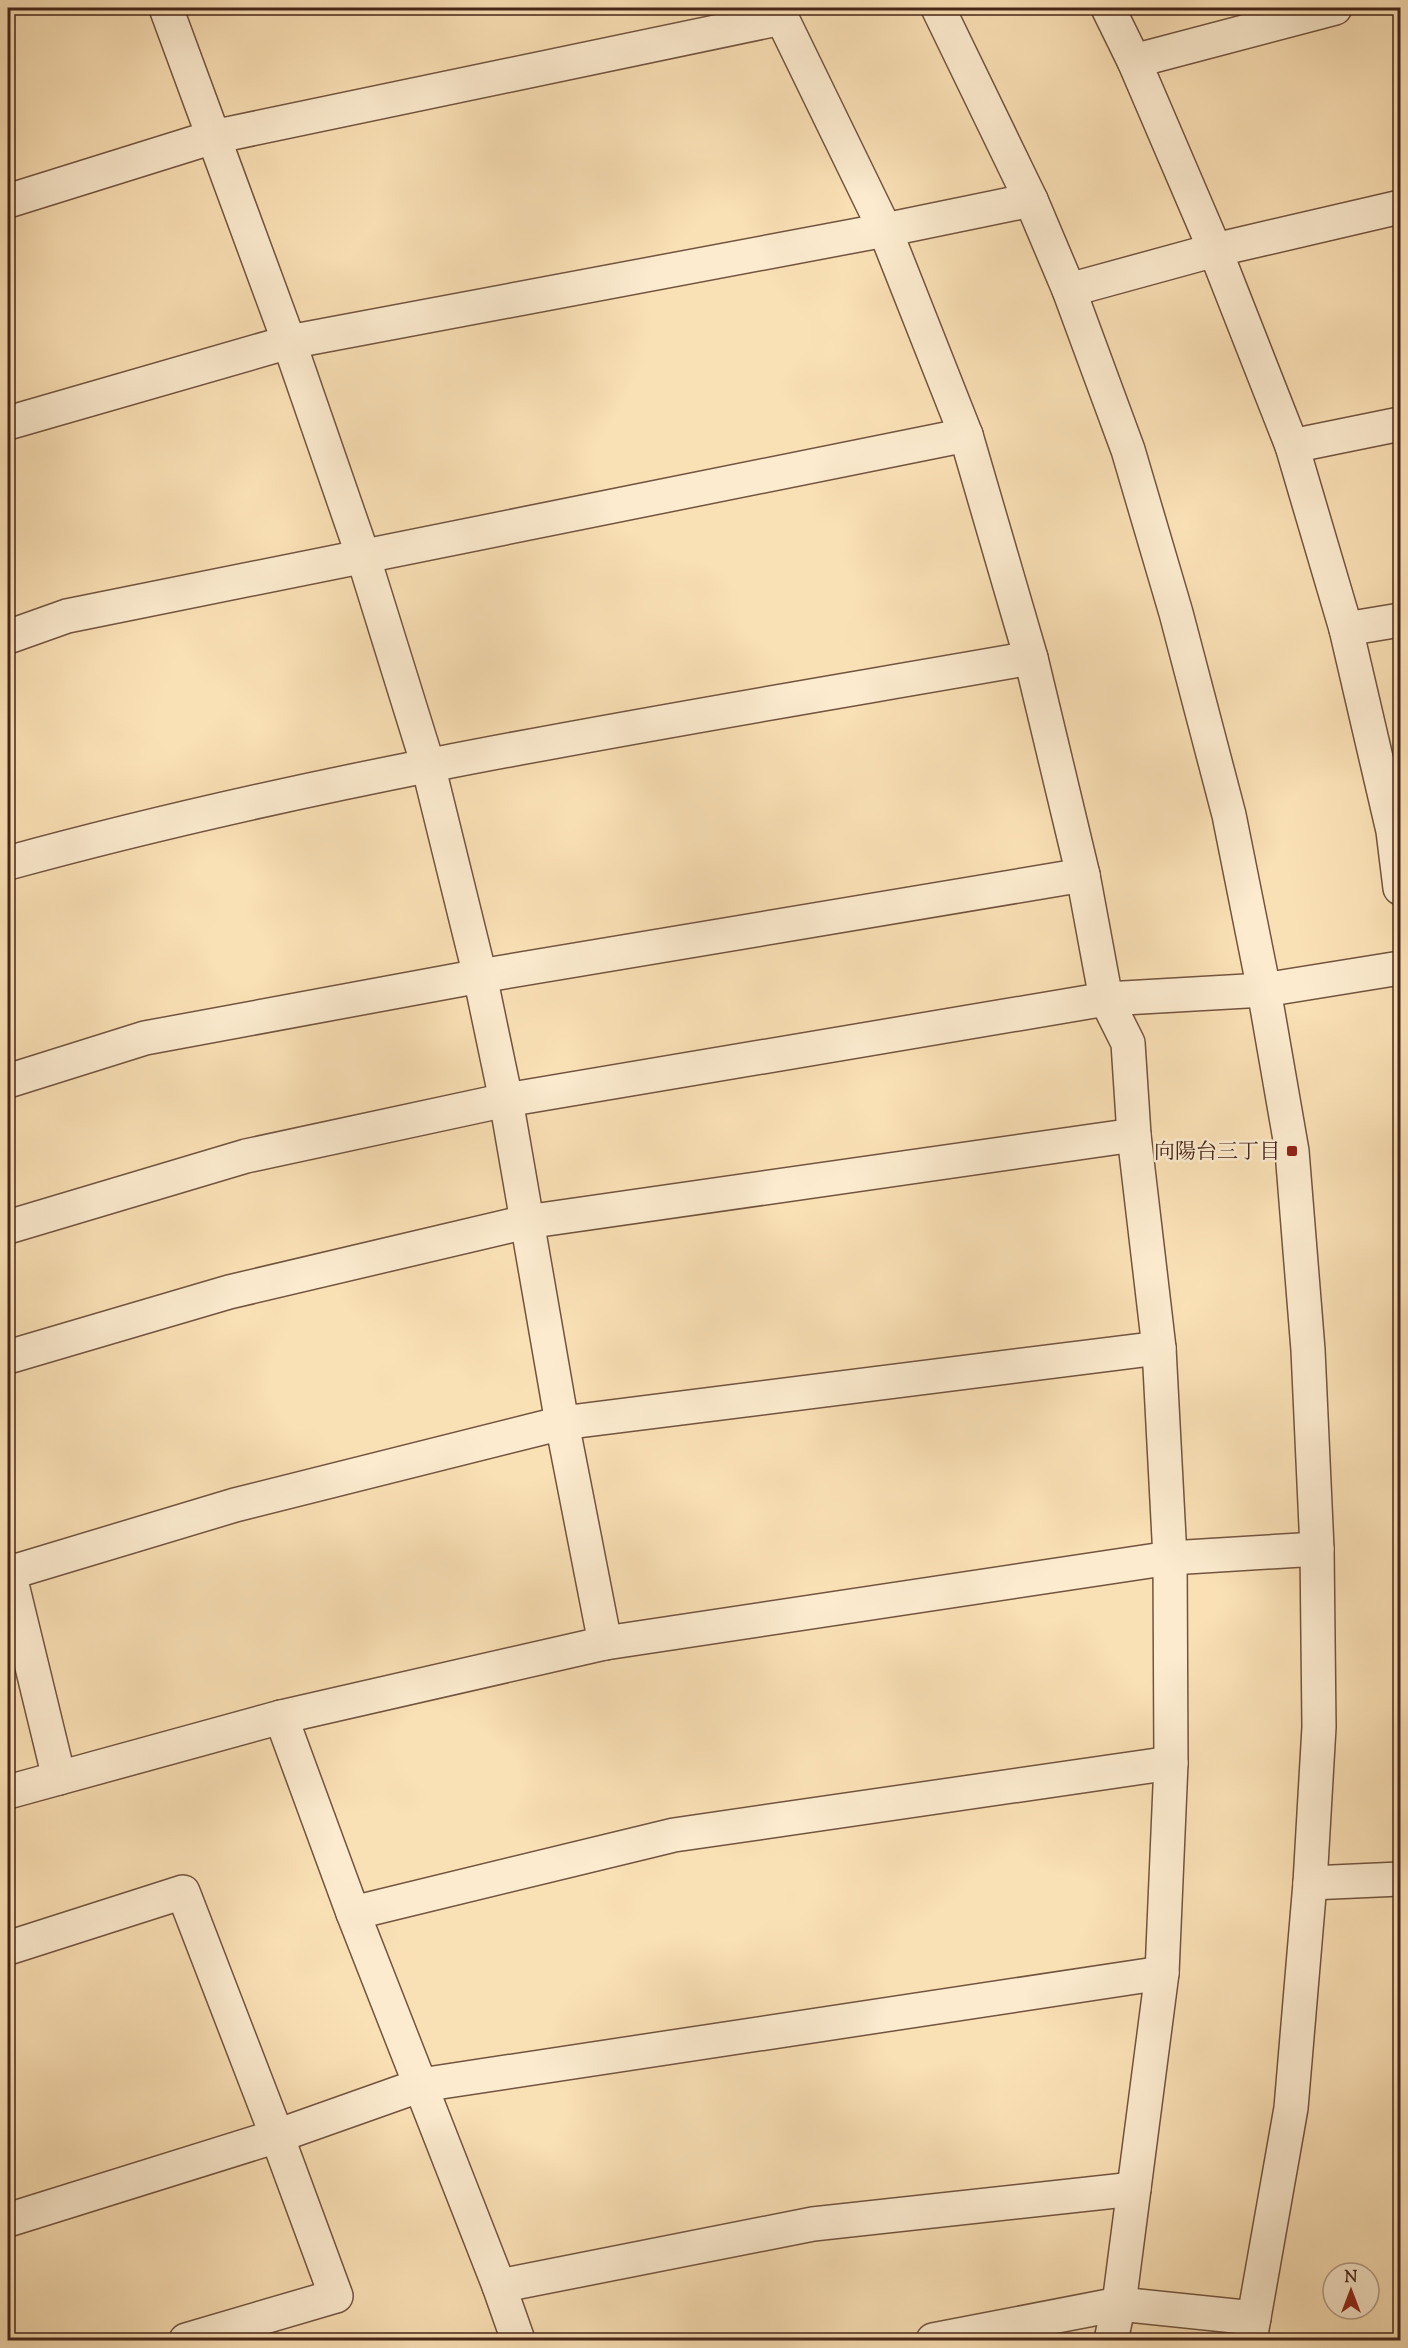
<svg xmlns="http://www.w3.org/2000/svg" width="1408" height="2348" viewBox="0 0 1408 2348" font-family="'Sorts Mill Goudy','Noto Serif JP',serif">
<rect width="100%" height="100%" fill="#fae0b5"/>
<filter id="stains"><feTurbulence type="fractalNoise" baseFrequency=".00333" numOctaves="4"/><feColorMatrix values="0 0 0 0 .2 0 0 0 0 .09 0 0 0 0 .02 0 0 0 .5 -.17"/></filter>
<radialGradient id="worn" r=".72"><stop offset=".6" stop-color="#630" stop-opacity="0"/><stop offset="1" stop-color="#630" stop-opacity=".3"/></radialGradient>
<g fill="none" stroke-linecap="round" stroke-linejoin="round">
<g stroke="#72543f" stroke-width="36">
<g id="minor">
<path d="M 166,8 L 289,342 L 363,556 L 428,765 L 480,976 L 506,1100 L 562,1423 L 605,1643"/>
<path d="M 777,8 L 885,230 L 966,435 L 1031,658 L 1083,875 L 1106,999 L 1128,1043 L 1134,1135 L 1159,1348 L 1170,1558 L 1171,1763 L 1162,1973 L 1119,2304 L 1111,2340"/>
<path d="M 938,8 L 1031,200 L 1069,290 L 1128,450 L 1176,613 L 1229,815 L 1264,990 L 1292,1151 L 1308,1350 L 1317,1549 L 1319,1727 L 1310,1883 L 1291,2108 L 1250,2340"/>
<path d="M 1108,8 L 1134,61 L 1215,250 L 1292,446 L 1346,629 L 1393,831 L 1400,888"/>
<path d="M 1134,61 L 1335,8"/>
<path d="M 8,201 L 213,137 L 782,18"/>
<path d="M 1069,290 L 1215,250 L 1400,207"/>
<path d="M 8,423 L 289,342 L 885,230 L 1031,200"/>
<path d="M 1292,446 L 1400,424"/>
<path d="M 1346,629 L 1400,620"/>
<path d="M 8,637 L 67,616 L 966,435"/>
<path d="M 8,863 C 343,771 688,718 1031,658"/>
<path d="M 8,1081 L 145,1038 L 480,976 L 1083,875"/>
<path d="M 8,1227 L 246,1156 L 506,1100 L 1106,999 L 1264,990 L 1400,968"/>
<path d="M 8,1357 L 229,1292 L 526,1222 L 1134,1135"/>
<path d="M 8,1568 L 59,1778"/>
<path d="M 9,1573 L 235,1505 L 562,1423 L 1159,1348"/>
<path d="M 281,1717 L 353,1913 L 499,2286 L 518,2340"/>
<path d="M 8,1792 L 281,1717 L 605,1643 L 1170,1558 L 1317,1549"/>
<path d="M 1310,1883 L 1400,1879"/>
<path d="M 353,1913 L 674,1835 L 1171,1763"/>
<path d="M 8,1948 L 183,1892 L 277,2136 L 336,2296 L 186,2340"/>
<path d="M 8,2220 L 277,2136 L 421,2085 L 1162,1973"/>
<path d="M 499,2286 L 813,2224 L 1134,2189"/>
<path d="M 933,2340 L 1119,2304 L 1254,2318"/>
</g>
</g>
<use href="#minor" stroke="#fcebcf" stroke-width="33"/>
</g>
<rect fill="#8f2418" stroke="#fcebcf" stroke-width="2" x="1286" y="1145" width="12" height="12" rx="3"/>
<g text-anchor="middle" stroke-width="5" stroke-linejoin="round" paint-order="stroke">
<g font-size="21" fill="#452518" stroke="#fcebcf" text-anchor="end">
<text x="1280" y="1158">向陽台三丁目</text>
</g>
</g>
<rect width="1408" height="2348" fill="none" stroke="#fae0b5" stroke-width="30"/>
<rect x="9" y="9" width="1390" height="2330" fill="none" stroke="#452518" stroke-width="3"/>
<rect x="15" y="15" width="1378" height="2318" fill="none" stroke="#452518" stroke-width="1.5"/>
<g transform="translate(1351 2291)"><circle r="28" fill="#fcebcf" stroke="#b39c86" stroke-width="1.5"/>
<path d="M0-4.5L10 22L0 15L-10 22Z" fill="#8f2418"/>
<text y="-9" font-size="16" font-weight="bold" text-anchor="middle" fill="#452518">N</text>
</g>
<rect width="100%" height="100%" filter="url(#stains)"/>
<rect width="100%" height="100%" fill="url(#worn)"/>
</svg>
